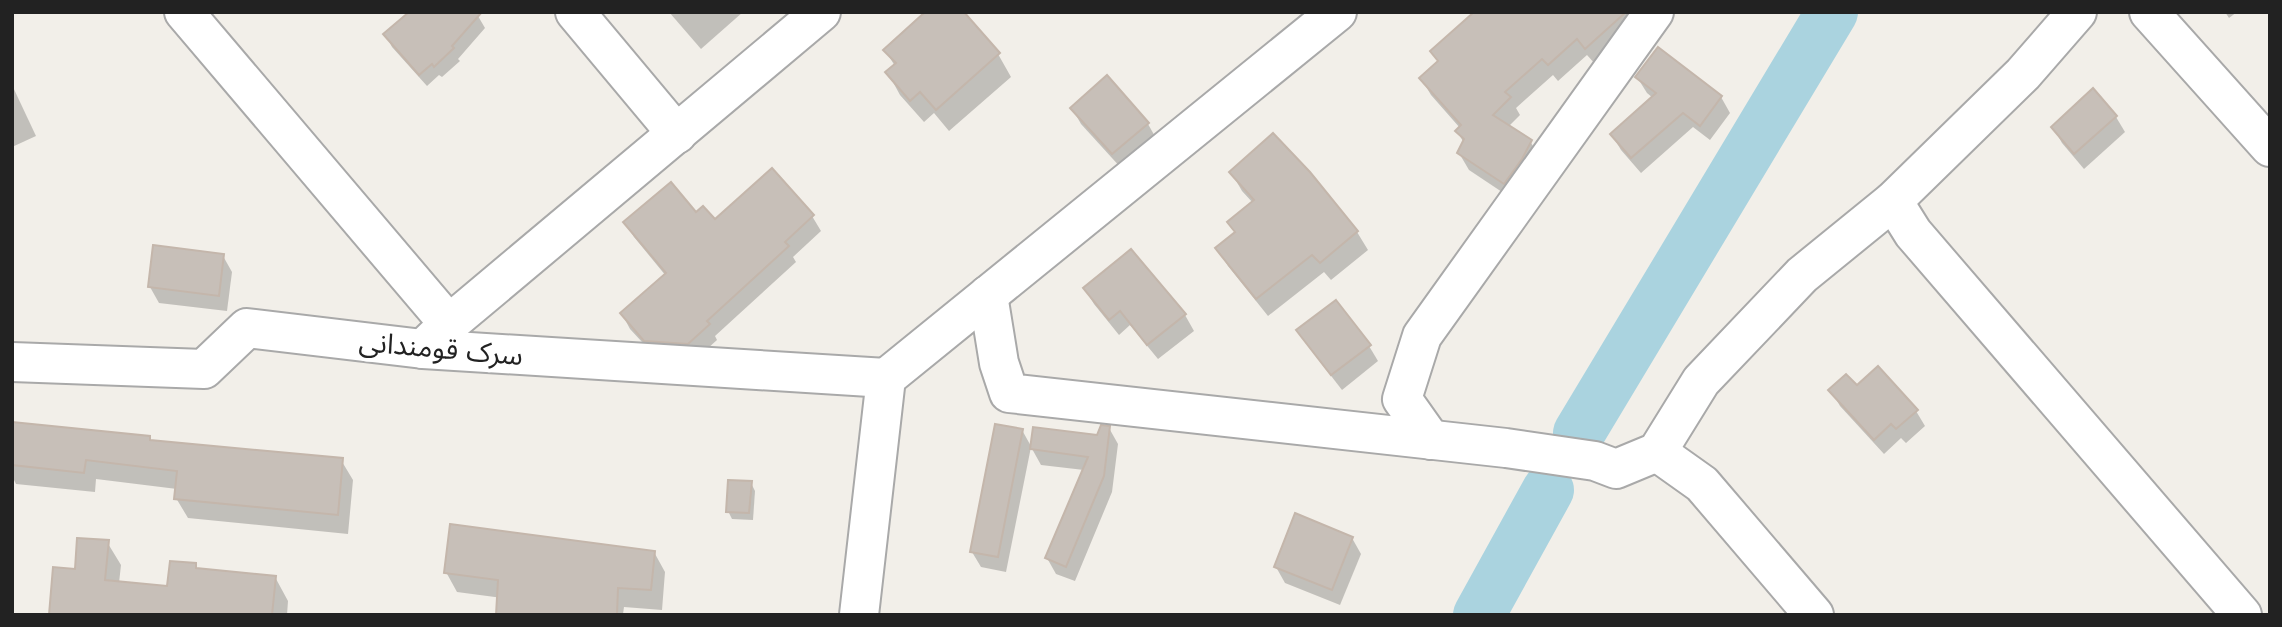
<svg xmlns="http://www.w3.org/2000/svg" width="2282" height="627" viewBox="0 0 2282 627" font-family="Jost,'Noto Sans Arabic',sans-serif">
<rect width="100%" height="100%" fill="#f2efe9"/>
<g fill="#0003">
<path d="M 669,12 L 743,12 L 701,49 Z"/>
<path d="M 1490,12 L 1641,12 L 1596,65 L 1587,55 L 1558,81 L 1553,75 L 1516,108 L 1520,115 L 1508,127 L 1530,141 L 1540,158 L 1514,200 L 1469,170 L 1459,153 L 1464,143 L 1457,131 L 1460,128 L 1431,95 L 1421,78 L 1439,63 L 1432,52 Z"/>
<path d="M 2225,12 L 2237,12 L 2229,18 Z"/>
<path d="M 478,16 L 485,28 L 458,59 L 460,61 L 442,77 L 439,75 L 427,86 L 392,47 L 386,35 Z"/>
<path d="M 885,50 L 998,54 L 1011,77 L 949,131 L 934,113 L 924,122 L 900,95 L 888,73 L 895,66 Z"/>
<path d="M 1637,77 L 1721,97 L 1730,113 L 1710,140 L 1693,127 L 1641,173 L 1621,150 L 1612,135 L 1653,98 L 1647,93 Z"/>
<path d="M 1107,78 L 1148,124 L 1157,140 L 1122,169 L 1081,124 L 1072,108 Z"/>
<path d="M 12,85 L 36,136 L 12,147 Z"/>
<path d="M 2116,117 L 2125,132 L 2084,169 L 2062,143 L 2053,127 Z"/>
<path d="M 1273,135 L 1357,232 L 1368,250 L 1331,280 L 1324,272 L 1268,316 L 1228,266 L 1217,248 L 1236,233 L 1229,223 L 1253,203 L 1242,191 L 1231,172 Z"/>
<path d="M 696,215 L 715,221 L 812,216 L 821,231 L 793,257 L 796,262 L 715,336 L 717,340 L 697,358 L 654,355 L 630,329 L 622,314 L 666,276 L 634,237 L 625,222 Z"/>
<path d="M 223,256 L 232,272 L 227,311 L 159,303 L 150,287 Z"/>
<path d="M 1085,289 L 1166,292 L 1185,315 L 1194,331 L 1158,359 L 1130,325 L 1119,335 L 1094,304 Z"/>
<path d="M 1299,331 L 1369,346 L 1378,361 L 1342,390 L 1308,346 Z"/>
<path d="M 1857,388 L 1916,411 L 1925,426 L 1906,443 L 1901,438 L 1884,454 L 1840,406 L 1831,390 Z"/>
<path d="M 12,424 L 149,437 L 152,442 L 341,460 L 353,480 L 348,534 L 188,518 L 176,498 L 177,489 L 96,479 L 95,492 L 16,484 L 12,476 Z"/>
<path d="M 1109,428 L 1118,444 L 1112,492 L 1075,581 L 1056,574 L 1047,558 L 1084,470 L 1041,465 L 1031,447 L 1006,572 L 981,567 L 972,552 L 1022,430 L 1032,448 L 1098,437 Z"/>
<path d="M 751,483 L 755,491 L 753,520 L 732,519 L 728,511 Z"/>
<path d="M 1352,538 L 1361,554 L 1340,605 L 1285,583 L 1276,567 Z"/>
<path d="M 107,542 L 121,565 L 119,583 L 168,588 L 195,565 L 198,570 L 275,577 L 288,601 L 287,615 L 51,615 L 76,571 Z"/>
<path d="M 654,552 L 665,572 L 662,610 L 624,607 L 623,614 L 457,592 L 446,572 Z"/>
</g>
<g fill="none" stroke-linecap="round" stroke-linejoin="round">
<g stroke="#aad3df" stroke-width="52">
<path d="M 1579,433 L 1832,12"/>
<path d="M 1479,615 L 1548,490"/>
</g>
</g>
<g fill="#c7bfb8" stroke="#c4b6ab" stroke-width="2">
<path d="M 409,12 L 482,12 L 452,46 L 454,48 L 434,67 L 432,64 L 419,75 L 383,34 Z"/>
<path d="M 925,12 L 964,12 L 1000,53 L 936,110 L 920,92 L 910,101 L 885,72 L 896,63 L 883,50 Z"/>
<path d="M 1474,12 L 1626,12 L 1585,49 L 1577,39 L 1548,65 L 1542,59 L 1505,92 L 1511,97 L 1493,115 L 1532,140 L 1522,159 L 1504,184 L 1457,153 L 1464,139 L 1455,131 L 1461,125 L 1419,78 L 1438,61 L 1430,51 Z"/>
<path d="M 1658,47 L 1722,96 L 1700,126 L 1683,113 L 1631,158 L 1610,134 L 1656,93 L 1635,77 Z"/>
<path d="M 1107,75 L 1149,123 L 1112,154 L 1070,108 Z"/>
<path d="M 2093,88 L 2117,116 L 2074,154 L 2051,127 Z"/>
<path d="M 1273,133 L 1310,172 L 1358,231 L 1320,263 L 1312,255 L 1256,299 L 1215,248 L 1235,232 L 1227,222 L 1254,200 L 1229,172 Z"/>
<path d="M 772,168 L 814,215 L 785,242 L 789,246 L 707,321 L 710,324 L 688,344 L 644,341 L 620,313 L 666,273 L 623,222 L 671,182 L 696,212 L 703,206 L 715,219 Z"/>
<path d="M 153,245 L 224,254 L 219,296 L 148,287 Z"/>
<path d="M 1131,249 L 1186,314 L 1147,345 L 1120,311 L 1109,320 L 1083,288 Z"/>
<path d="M 1336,300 L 1371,345 L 1331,375 L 1296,330 Z"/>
<path d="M 1878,366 L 1918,410 L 1896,429 L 1891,424 L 1874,440 L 1828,390 L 1846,374 L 1857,385 Z"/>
<path d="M 12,422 L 150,436 L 150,440 L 343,458 L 338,515 L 174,499 L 177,471 L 86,460 L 84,473 L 12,465 Z"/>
<path d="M 995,424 L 1023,429 L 998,557 L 970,552 Z"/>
<path d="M 1101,425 L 1110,426 L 1104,476 L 1066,567 L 1045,558 L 1088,457 L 1030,449 L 1033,427 L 1097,435 Z"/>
<path d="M 728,480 L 752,481 L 749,513 L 726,512 Z"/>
<path d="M 1295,513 L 1353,537 L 1332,590 L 1274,567 Z"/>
<path d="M 450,524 L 655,551 L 651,590 L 618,588 L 617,615 L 496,615 L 498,580 L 444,573 Z"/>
<path d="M 77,538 L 109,540 L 105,580 L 167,586 L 170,561 L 196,563 L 196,568 L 276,576 L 272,615 L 49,615 L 53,567 L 75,569 Z"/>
</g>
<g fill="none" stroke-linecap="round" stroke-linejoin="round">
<g stroke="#a9a9a9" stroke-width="42">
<g id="minor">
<path d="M 184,12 L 449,324"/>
<path d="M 575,12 L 677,134"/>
<path d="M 2149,12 L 2270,147"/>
<path d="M 1893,201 L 1913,233 L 2242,615"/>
<path d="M 988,295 L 999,363 L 1009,393 L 1506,448 L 1595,461 L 1616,469 L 1657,452 L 1701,381 L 1802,275 L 1893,201 L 2023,74 L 2077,12"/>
<path d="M 423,349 L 449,324 L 821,12"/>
<path d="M 12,362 L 204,369 L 247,328 L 423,349 L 886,378"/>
<path d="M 1431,440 L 1402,399 L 1422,336 L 1654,12"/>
<path d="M 1657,452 L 1702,484 L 1814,615"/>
<path d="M 859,615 L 886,378 L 1337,12"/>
</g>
</g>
<use href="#minor" stroke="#fff" stroke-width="38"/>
</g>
<g text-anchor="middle" stroke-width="7" stroke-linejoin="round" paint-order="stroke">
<g font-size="28" fill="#222" stroke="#fff">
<text transform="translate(441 348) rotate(5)" y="10">سرک قومندانی</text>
</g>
</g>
<rect width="2282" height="627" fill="none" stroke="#222222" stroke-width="28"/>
</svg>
